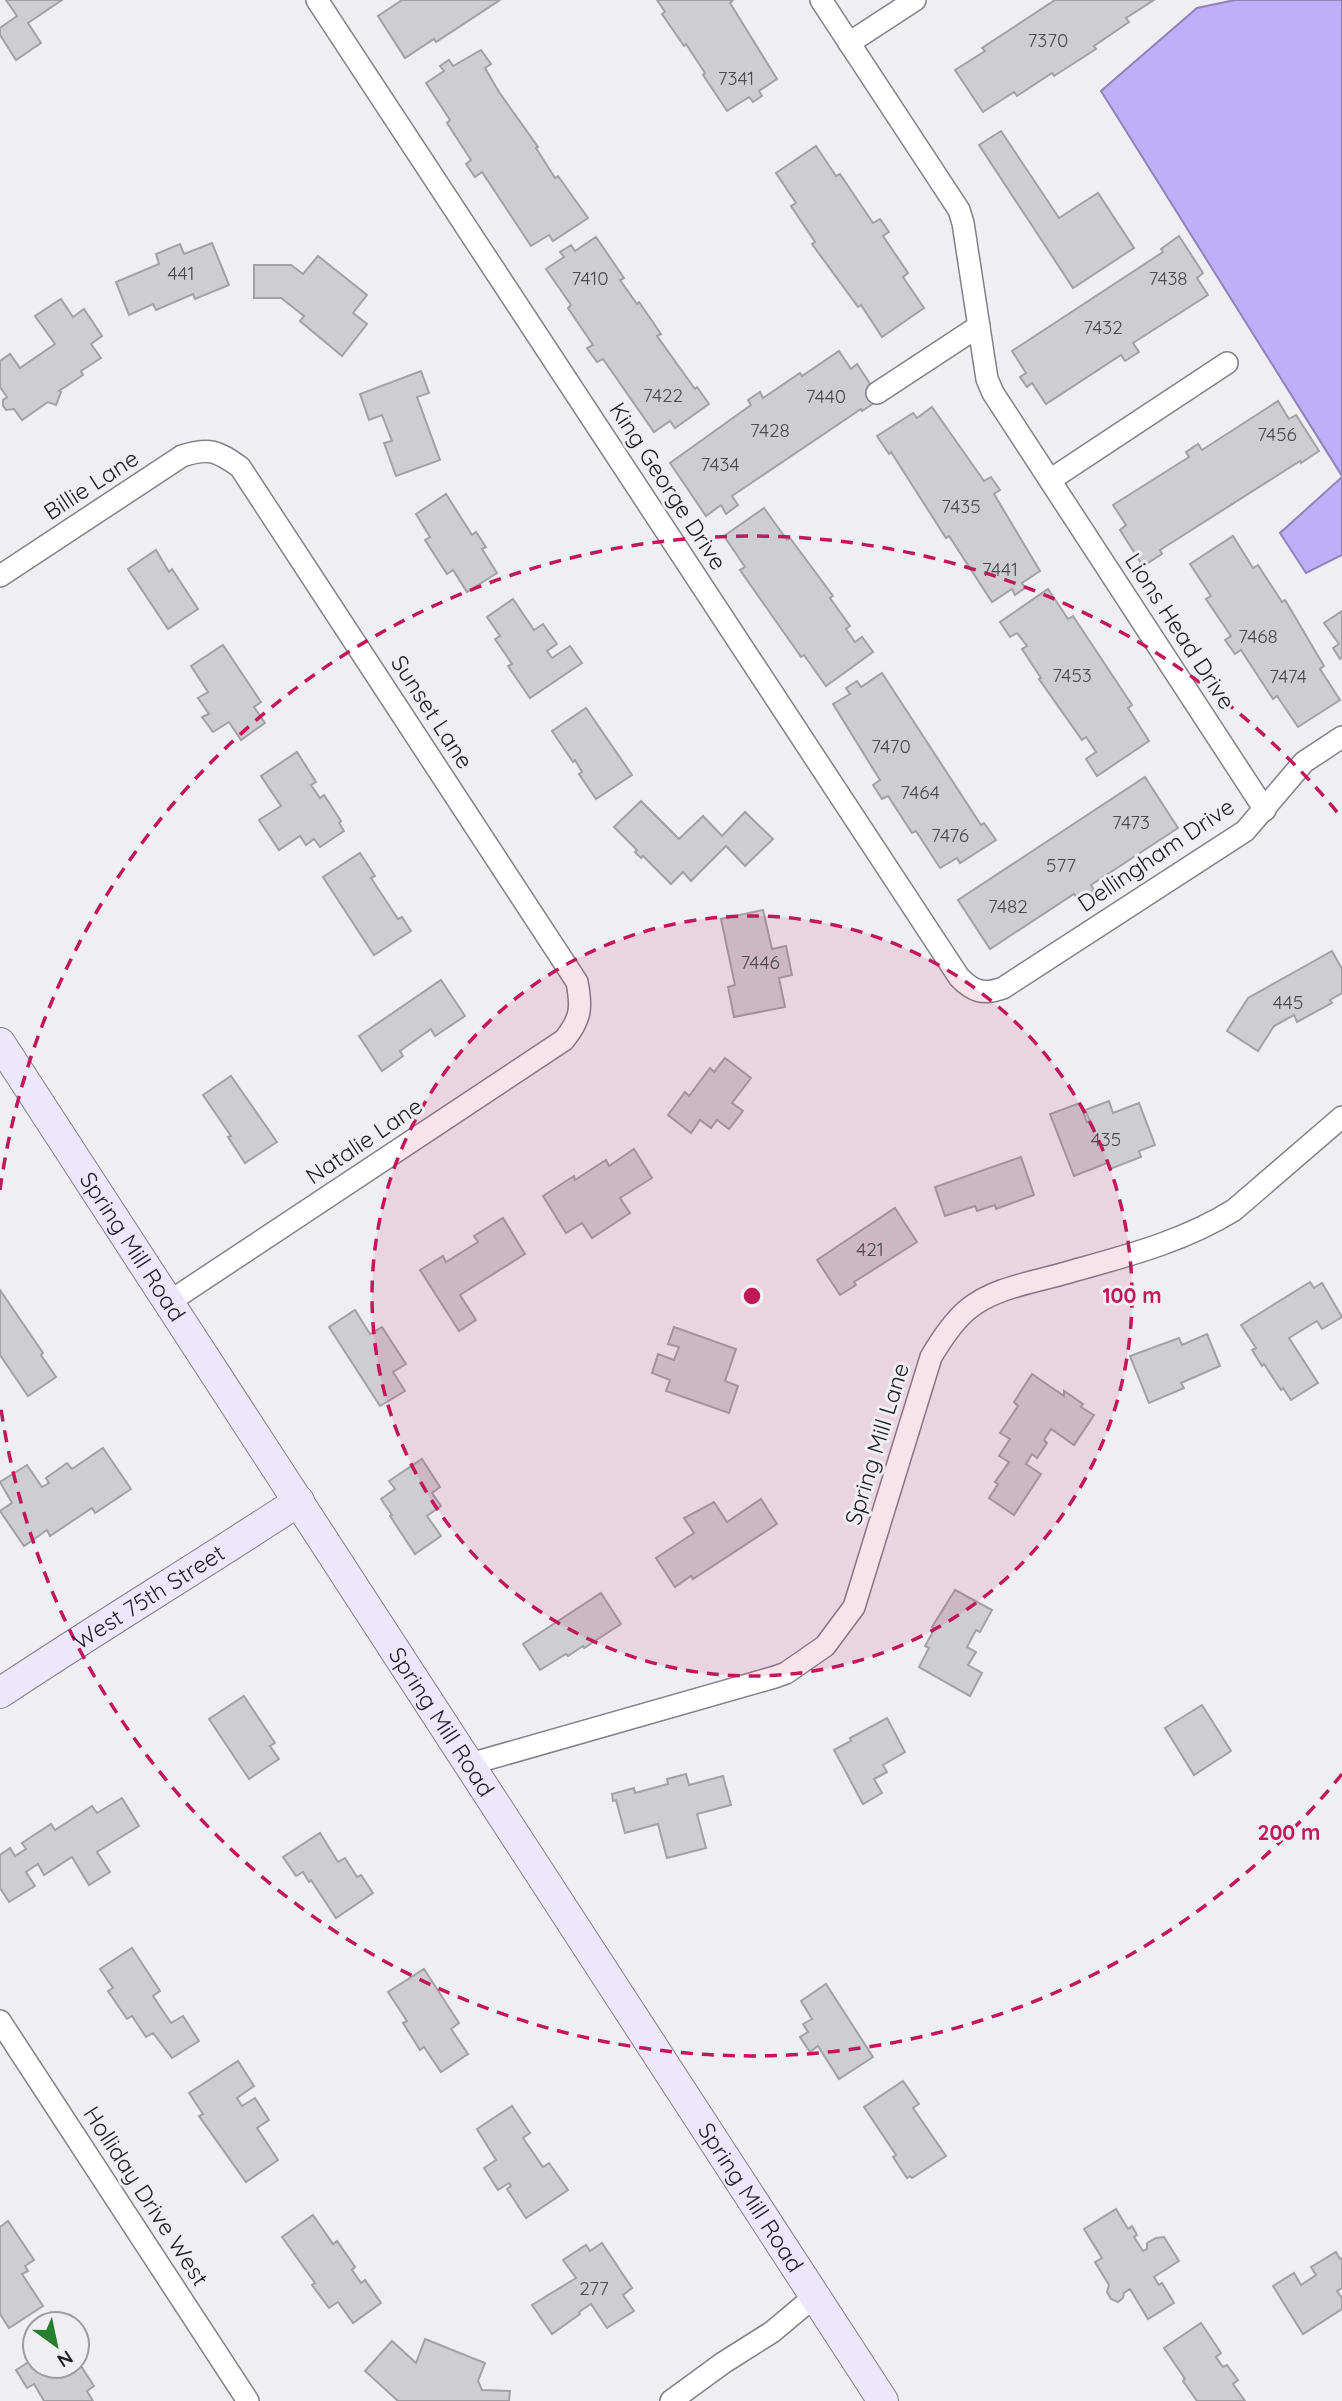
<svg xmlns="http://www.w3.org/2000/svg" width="1342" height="2401" viewBox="0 0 1342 2401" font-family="Quicksand,sans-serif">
<rect width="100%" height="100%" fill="#efeef3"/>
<g fill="#bfaef8" stroke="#9083b8" stroke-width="2">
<path d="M 1235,0 L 1342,0 L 1342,476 L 1101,91 L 1197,8 Z"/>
<path d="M 1342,477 L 1342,555 L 1306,573 L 1280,533 Z"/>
</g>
<g fill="#cecdd2" stroke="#a2a1a6" stroke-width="2">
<path d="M 6,0 L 62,0 L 28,23 L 41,43 L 16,60 L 0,35 L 0,28 L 17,16 Z"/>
<path d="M 402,0 L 500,0 L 436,42 L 434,39 L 405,58 L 378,16 Z"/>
<path d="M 657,0 L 733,0 L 730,3 L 777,79 L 759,91 L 762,96 L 753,102 L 749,97 L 727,111 L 703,75 L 705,73 L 686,44 L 684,46 L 662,14 L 665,12 Z"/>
<path d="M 1055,0 L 1154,0 L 1126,18 L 1129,22 L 1094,46 L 1096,49 L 1054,76 L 1052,73 L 1017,96 L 1014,92 L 983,112 L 955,70 L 985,51 L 982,48 Z"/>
<path d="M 481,50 L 491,64 L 485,68 L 499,92 L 538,147 L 536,148 L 555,178 L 558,176 L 588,218 L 553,241 L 549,235 L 531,246 L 482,172 L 475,177 L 466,164 L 471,160 L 447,123 L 450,120 L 426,83 L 444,71 L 440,66 L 449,60 L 453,66 Z"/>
<path d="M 1001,131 L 1059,218 L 1098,193 L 1134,248 L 1073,288 L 979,145 Z"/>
<path d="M 816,146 L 836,176 L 840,174 L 873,223 L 880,219 L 889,232 L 883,236 L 908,273 L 903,277 L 924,308 L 882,337 L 861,305 L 858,307 L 812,244 L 815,242 L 791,206 L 796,203 L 776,173 Z"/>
<path d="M 1179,236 L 1203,273 L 1197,278 L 1208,295 L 1133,343 L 1139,352 L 1125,361 L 1121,355 L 1046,404 L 1032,383 L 1027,387 L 1020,377 L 1026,373 L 1012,351 L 1163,252 L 1161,249 Z"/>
<path d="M 596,237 L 624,278 L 620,280 L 637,304 L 639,302 L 661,334 L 657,336 L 695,389 L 697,387 L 709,404 L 675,428 L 670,421 L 654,432 L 603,359 L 597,362 L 587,348 L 593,345 L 568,308 L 571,305 L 546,269 L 564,257 L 560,252 L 571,245 L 575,251 Z"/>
<path d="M 212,243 L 229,285 L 195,299 L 193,294 L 156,310 L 153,304 L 129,315 L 116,282 L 159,264 L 156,254 L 180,244 L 184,254 Z"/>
<path d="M 318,256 L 367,295 L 353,313 L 367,324 L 342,356 L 300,321 L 304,316 L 281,298 L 254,298 L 254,265 L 291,265 L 303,274 Z"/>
<path d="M 61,299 L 73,317 L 84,309 L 102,336 L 91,344 L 101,358 L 81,371 L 83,375 L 59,391 L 61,392 L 56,405 L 48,402 L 22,420 L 14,409 L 6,410 L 3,406 L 3,400 L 7,397 L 0,387 L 0,361 L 10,354 L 20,368 L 55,344 L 35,316 Z"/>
<path d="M 839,351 L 851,369 L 857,364 L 880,399 L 862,411 L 861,409 L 732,496 L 738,505 L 726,514 L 721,505 L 706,516 L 670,463 L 751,405 L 748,400 L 760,392 L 763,398 L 800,373 L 802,376 Z"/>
<path d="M 421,371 L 429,393 L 417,397 L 440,460 L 396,476 L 384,443 L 392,441 L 382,415 L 369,420 L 360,394 Z"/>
<path d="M 1278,401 L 1289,419 L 1296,415 L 1319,451 L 1301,463 L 1300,461 L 1160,550 L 1162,554 L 1143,566 L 1120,530 L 1126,525 L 1113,505 L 1189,457 L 1186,452 L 1198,444 L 1202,450 Z"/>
<path d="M 932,407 L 984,481 L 991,477 L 1000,490 L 994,494 L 1040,571 L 1022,583 L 1025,588 L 1015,595 L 1012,589 L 992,602 L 949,536 L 946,538 L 891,452 L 889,454 L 877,436 L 913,413 L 917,418 Z"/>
<path d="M 446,494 L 472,535 L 476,532 L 486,547 L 482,549 L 497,573 L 467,592 L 453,570 L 447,574 L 425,540 L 430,537 L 416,514 Z"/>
<path d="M 764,508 L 787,540 L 790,538 L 833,596 L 830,598 L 850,626 L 846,629 L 855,642 L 862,637 L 873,652 L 826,686 L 804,655 L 801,657 L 740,570 L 745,567 L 724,536 Z"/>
<path d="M 1233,536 L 1253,568 L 1258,565 L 1282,602 L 1285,600 L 1324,666 L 1320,669 L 1340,700 L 1298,727 L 1277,696 L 1273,699 L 1241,650 L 1235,654 L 1225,640 L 1231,636 L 1206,599 L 1211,596 L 1190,564 Z"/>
<path d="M 156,550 L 169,572 L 172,569 L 198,609 L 168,629 L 128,569 Z"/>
<path d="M 1048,589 L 1068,619 L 1073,616 L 1132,705 L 1128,708 L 1149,741 L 1097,776 L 1086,759 L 1096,752 L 1086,737 L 1082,740 L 1039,679 L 1041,678 L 1022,649 L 1027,646 L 1017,633 L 1010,637 L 1000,622 Z"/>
<path d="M 513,599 L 534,630 L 543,624 L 557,644 L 547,651 L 552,658 L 570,646 L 582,663 L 530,698 L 508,666 L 512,664 L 495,639 L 500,636 L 487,617 Z"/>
<path d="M 1342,611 L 1342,657 L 1340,659 L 1333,648 L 1339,644 L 1324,623 Z"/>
<path d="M 223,645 L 261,702 L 254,707 L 265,723 L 241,740 L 229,722 L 213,732 L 202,717 L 209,714 L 198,698 L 208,692 L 191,666 Z"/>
<path d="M 882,673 L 981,825 L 984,823 L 996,840 L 960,863 L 957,858 L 940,868 L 916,831 L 912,833 L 888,796 L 882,799 L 873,785 L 880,780 L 833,704 L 850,694 L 846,688 L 857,681 L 861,687 Z"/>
<path d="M 586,708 L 632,775 L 596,799 L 579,774 L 582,772 L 575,760 L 573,762 L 552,731 Z"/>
<path d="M 297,752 L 316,782 L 311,785 L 320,798 L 324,795 L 341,821 L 339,823 L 344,831 L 320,847 L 314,839 L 306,845 L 300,836 L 279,850 L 259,820 L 281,806 L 261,776 Z"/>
<path d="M 1145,777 L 1178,828 L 1091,885 L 1094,890 L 1078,900 L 1074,894 L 990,949 L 958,900 Z"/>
<path d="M 641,801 L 679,839 L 703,816 L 722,836 L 745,812 L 773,839 L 745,866 L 726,846 L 691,881 L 683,872 L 671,884 L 643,856 L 641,858 L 635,852 L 637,850 L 614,827 Z"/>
<path d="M 360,853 L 375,876 L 371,878 L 398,919 L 402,917 L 411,931 L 374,955 L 323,877 Z"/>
<path d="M 763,910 L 772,949 L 786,946 L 792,975 L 779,978 L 785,1007 L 734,1017 L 728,987 L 735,985 L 721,919 Z"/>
<path d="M 1332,951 L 1342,969 L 1342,993 L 1330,1000 L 1332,1003 L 1297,1022 L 1294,1015 L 1274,1026 L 1258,1051 L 1227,1031 L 1248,998 Z"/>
<path d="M 441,980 L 465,1016 L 435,1036 L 431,1029 L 400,1051 L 403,1056 L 382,1071 L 359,1036 Z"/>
<path d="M 725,1058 L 751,1078 L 732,1103 L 743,1111 L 729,1129 L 717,1120 L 711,1128 L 700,1120 L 691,1133 L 668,1115 L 685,1092 L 689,1096 L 710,1068 L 714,1072 Z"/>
<path d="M 231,1076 L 277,1142 L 245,1163 L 228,1137 L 231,1136 L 203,1095 Z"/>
<path d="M 1109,1101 L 1113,1113 L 1139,1103 L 1155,1145 L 1139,1151 L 1141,1157 L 1110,1169 L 1107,1163 L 1074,1176 L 1050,1114 L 1080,1103 L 1087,1122 L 1090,1121 L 1085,1110 Z"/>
<path d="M 634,1149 L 652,1178 L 620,1198 L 630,1213 L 592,1238 L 582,1223 L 566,1233 L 543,1196 L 574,1176 L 575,1180 L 606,1160 L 609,1166 Z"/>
<path d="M 1021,1157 L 1034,1195 L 996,1209 L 995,1205 L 977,1211 L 975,1206 L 945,1216 L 935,1187 Z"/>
<path d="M 895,1208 L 917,1242 L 854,1282 L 856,1285 L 840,1295 L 817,1260 Z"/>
<path d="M 503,1218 L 525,1254 L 460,1295 L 476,1320 L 459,1331 L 420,1270 L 443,1256 L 446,1262 L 478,1242 L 474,1236 Z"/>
<path d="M 1310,1282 L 1314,1288 L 1322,1283 L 1342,1317 L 1322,1329 L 1317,1321 L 1289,1338 L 1318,1383 L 1291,1400 L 1283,1388 L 1281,1390 L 1264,1364 L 1262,1366 L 1252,1350 L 1256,1348 L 1241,1325 Z"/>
<path d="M 0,1290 L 43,1353 L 41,1355 L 56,1377 L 28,1396 L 0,1355 Z"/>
<path d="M 355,1310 L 370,1334 L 382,1327 L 406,1364 L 393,1372 L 405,1391 L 380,1406 L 329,1327 Z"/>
<path d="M 674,1327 L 736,1349 L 725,1381 L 738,1386 L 729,1413 L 666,1391 L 670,1380 L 652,1373 L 658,1354 L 674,1360 L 679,1347 L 668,1344 Z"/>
<path d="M 1207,1334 L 1220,1366 L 1181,1383 L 1184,1388 L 1149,1403 L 1130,1356 L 1179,1338 L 1182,1345 Z"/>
<path d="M 1032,1374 L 1064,1396 L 1064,1391 L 1083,1404 L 1081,1407 L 1094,1415 L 1074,1445 L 1051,1429 L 1044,1440 L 1047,1443 L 1037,1458 L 1032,1454 L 1026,1464 L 1041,1474 L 1014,1515 L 989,1498 L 998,1484 L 995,1482 L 1009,1462 L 999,1456 L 1010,1439 L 1000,1433 L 1018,1406 L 1014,1402 Z"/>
<path d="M 103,1448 L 131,1489 L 95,1513 L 92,1508 L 50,1536 L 47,1530 L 24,1546 L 0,1511 L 12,1503 L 0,1482 L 27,1465 L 42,1487 L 49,1483 L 46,1478 L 67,1463 L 72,1469 Z"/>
<path d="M 422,1459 L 440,1487 L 432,1493 L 441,1506 L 427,1516 L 441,1536 L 415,1554 L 390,1516 L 392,1515 L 381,1499 L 395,1489 L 389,1481 Z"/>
<path d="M 761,1499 L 777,1524 L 693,1579 L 691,1576 L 675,1587 L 656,1558 L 694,1533 L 684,1518 L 714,1502 L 727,1522 Z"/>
<path d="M 955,1590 L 992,1610 L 980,1632 L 976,1630 L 967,1647 L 976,1652 L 968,1665 L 982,1673 L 970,1696 L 919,1667 L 929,1648 L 925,1646 L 935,1628 L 932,1627 Z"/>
<path d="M 601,1593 L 621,1624 L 584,1648 L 583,1646 L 568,1656 L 566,1654 L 540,1670 L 523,1644 Z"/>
<path d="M 244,1696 L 275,1743 L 270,1746 L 279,1759 L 249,1779 L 209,1719 Z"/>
<path d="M 1202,1705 L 1231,1751 L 1194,1775 L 1165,1728 Z"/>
<path d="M 887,1718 L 905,1752 L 883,1765 L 887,1772 L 874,1779 L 882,1793 L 863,1804 L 834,1750 L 851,1741 L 850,1738 Z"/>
<path d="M 686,1774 L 689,1785 L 723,1776 L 731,1805 L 697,1814 L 706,1848 L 667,1858 L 658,1824 L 625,1833 L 616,1800 L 613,1801 L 612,1794 L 634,1788 L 635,1793 L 668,1784 L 667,1779 Z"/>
<path d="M 122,1798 L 139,1826 L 97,1852 L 110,1872 L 89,1885 L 72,1857 L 44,1875 L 38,1864 L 26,1872 L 35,1886 L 9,1902 L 0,1888 L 0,1855 L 10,1848 L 15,1856 L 26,1849 L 22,1843 L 51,1824 L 55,1830 L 92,1806 L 97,1813 Z"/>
<path d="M 320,1833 L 338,1862 L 345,1858 L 357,1877 L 361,1875 L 373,1893 L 336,1918 L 311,1880 L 309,1882 L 303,1872 L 296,1876 L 283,1857 Z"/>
<path d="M 132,1948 L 160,1991 L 153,1996 L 171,2023 L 183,2016 L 199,2041 L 172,2058 L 153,2033 L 146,2037 L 132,2016 L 127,2019 L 108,1991 L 113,1988 L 100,1969 Z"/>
<path d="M 424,1969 L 459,2023 L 451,2029 L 468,2054 L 441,2072 L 424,2047 L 420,2050 L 403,2023 L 407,2021 L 388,1992 Z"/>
<path d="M 826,1984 L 873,2057 L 839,2079 L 818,2046 L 810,2052 L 800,2037 L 808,2032 L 803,2024 L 812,2019 L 801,2001 Z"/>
<path d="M 238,2061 L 254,2086 L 237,2098 L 242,2106 L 255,2098 L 269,2120 L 257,2128 L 278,2160 L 246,2182 L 199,2116 L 203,2114 L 189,2093 Z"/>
<path d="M 903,2081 L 919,2104 L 913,2108 L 946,2156 L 912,2178 L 910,2176 L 907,2178 L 893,2157 L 896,2155 L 864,2107 Z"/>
<path d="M 512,2106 L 530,2133 L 523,2138 L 543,2167 L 549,2163 L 568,2190 L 526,2218 L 507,2189 L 511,2186 L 509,2183 L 498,2190 L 484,2168 L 496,2160 L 477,2129 Z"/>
<path d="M 1116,2209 L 1128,2229 L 1132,2226 L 1137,2235 L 1134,2237 L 1143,2251 L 1147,2249 L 1147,2243 L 1156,2238 L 1164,2237 L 1179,2261 L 1154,2277 L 1159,2285 L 1162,2283 L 1174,2303 L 1148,2319 L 1130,2289 L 1124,2293 L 1123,2298 L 1118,2302 L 1111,2299 L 1107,2292 L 1109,2285 L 1095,2262 L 1102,2258 L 1084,2229 Z"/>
<path d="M 313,2215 L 333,2244 L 337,2241 L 355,2267 L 352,2270 L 361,2283 L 365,2280 L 381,2303 L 353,2323 L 338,2302 L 329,2308 L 312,2285 L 315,2283 L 282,2237 Z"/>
<path d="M 8,2221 L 34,2260 L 25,2266 L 28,2271 L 22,2274 L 43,2306 L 9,2328 L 0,2314 L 0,2227 Z"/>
<path d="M 602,2243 L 632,2288 L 623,2295 L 634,2311 L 607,2328 L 591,2304 L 579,2312 L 580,2314 L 552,2334 L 532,2305 L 576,2278 L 563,2260 L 586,2245 L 590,2251 Z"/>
<path d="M 1336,2252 L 1340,2259 L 1342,2258 L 1342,2288 L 1337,2291 L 1342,2298 L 1342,2309 L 1303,2334 L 1273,2286 L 1294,2273 L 1301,2285 L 1316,2275 L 1311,2267 Z"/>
<path d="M 1201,2323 L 1221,2353 L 1216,2357 L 1223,2367 L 1227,2365 L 1238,2380 L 1233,2384 L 1245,2401 L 1197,2401 L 1183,2381 L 1185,2379 L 1164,2348 Z"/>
<path d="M 425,2339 L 485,2363 L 478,2381 L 482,2390 L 510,2391 L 509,2401 L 398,2401 L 365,2371 L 392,2341 L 416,2363 Z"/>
<path d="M 77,2349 L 84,2360 L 79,2363 L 94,2386 L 87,2391 L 93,2401 L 44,2401 L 34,2384 L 27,2388 L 16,2370 L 35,2358 L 35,2366 L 77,2366 Z"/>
</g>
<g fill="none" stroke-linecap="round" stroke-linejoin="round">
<g stroke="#828186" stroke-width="24">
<g id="street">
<path d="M 317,0 L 959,977 C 973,992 984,995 1003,988 L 1245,831 L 1304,762 L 1342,737"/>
<path d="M 821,0 L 959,210 L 963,223 L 987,379 L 993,393 L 1265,810"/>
<path d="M 849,43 L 915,0"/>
<path d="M 877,393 L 979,326"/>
<path d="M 1050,480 L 1227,363"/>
<path d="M 0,576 L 182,456 C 210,447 217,451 240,467 L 577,982 C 582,1008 581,1019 564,1040 L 169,1302"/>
<path d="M 470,1764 L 775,1677 L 786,1673 L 825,1646 L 854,1607 L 931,1357 C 941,1340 952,1323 967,1310 C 993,1288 1031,1283 1062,1274 C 1122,1257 1181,1243 1234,1210 L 1342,1117"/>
<path d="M 0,2021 L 248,2401"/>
<path d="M 671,2401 L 723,2363 L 772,2332 L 815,2296"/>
</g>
</g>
<g stroke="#828186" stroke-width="32">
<g id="secondary">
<path id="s1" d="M 0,1043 L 883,2401"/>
<path id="s2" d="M 0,1693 C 99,1627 200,1566 299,1501"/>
</g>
</g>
<use href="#street" stroke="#fff" stroke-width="21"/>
<use href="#secondary" stroke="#ece7fd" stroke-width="30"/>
</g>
<circle cx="752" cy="1296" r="380" fill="#c2185b" fill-opacity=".12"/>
<g fill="none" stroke="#c2185b" stroke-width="3.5" stroke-dasharray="12 9">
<circle cx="752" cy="1296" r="380"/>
<path d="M1342 1774A759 759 0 0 1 0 1402M0 1190A759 759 0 0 1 1342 818"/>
</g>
<g text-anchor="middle" stroke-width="6" stroke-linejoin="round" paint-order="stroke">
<g font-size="19" fill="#4c4b4e">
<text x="1048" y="47">7370</text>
<text x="736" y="85">7341</text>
<text x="181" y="280">441</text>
<text x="590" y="285">7410</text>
<text x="1168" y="285">7438</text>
<text x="1103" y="334">7432</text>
<text x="663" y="402">7422</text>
<text x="826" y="403">7440</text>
<text x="770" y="437">7428</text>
<text x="1277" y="441">7456</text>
<text x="720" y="471">7434</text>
<text x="961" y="513">7435</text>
<text x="1000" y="576">7441</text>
<text x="1258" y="643">7468</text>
<text x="1072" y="682">7453</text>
<text x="1288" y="683">7474</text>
<text x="891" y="753">7470</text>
<text x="920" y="799">7464</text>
<text x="1131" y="829">7473</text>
<text x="950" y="842">7476</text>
<text x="1061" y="872">577</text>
<text x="1008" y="913">7482</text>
<text x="760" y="969">7446</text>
<text x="1288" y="1009">445</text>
<text x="1106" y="1146">435</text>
<text x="870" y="1256">421</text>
<text x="594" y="2295">277</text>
</g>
<g font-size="23" fill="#212022" stroke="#efeef3">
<text transform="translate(91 485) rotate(-33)" y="8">Billie Lane</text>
<text transform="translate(668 486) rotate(57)" y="8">King George Drive</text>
<text transform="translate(1180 631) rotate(57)" y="8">Lions Head Drive</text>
<text transform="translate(432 712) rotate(57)" y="8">Sunset Lane</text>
<text transform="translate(1156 855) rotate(-34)" y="8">Dellingham Drive</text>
<text transform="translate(364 1141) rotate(-34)" y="8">Natalie Lane</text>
<text dy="8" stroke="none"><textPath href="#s1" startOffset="243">Spring Mill Road</textPath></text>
<text transform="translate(877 1444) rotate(-73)" y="8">Spring Mill Lane</text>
<text dy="8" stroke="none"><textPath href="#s2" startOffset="177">West 75th Street</textPath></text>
<text dy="8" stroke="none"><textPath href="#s1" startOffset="810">Spring Mill Road</textPath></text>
<text transform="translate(146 2196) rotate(57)" y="8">Holliday Drive West</text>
<text dy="8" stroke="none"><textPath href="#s1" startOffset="1377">Spring Mill Road</textPath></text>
</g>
</g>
<circle cx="752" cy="1296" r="10" fill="#c2185b" stroke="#efeef3" stroke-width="3.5"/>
<g font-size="21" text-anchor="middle" font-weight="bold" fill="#c2185b" stroke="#efeef3" stroke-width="6" stroke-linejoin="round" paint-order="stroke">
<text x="1132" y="1303">100 m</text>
<text x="1289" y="1840">200 m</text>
</g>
<g transform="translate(56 2345) rotate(147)"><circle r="33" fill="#efeef3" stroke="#9d9c9f" stroke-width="2"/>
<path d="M0-5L12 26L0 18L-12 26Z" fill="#257f2e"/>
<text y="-10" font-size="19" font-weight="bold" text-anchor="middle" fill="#212022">N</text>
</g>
</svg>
